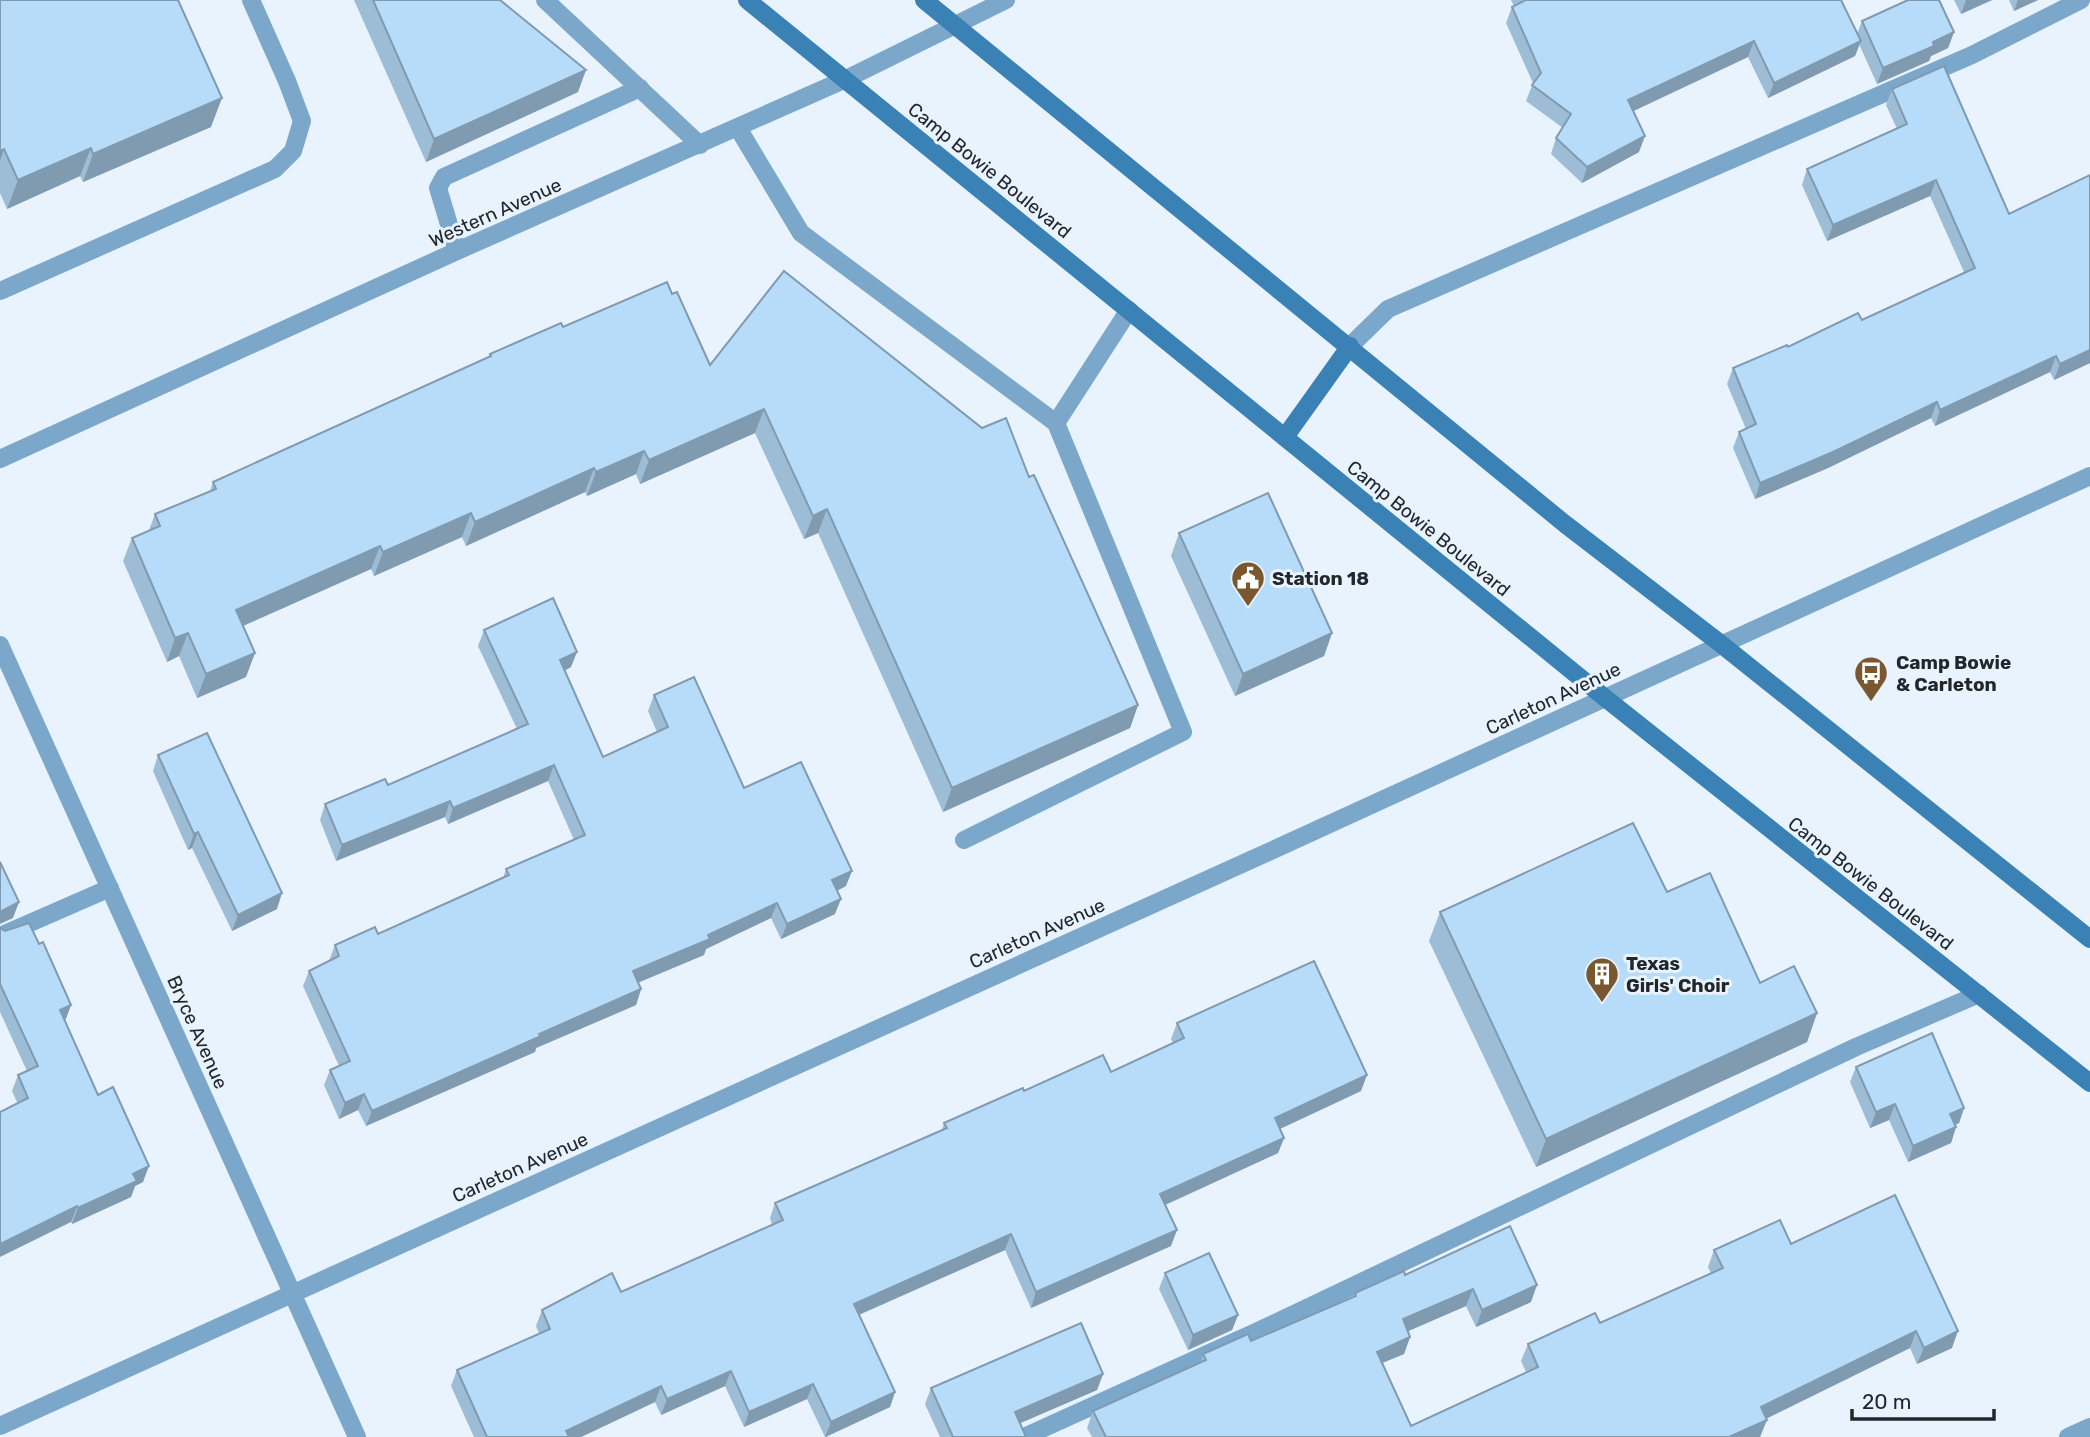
<svg xmlns="http://www.w3.org/2000/svg" width="2090" height="1437" viewBox="0 0 2090 1437" font-family="Rubik,sans-serif">
<rect width="100%" height="100%" fill="#e8f3fd"/>
<g fill="none" stroke-linecap="round" stroke-linejoin="round">
<g stroke="#7ba7ca" stroke-width="18">
<path d="M 545,0 L 700,145"/>
<path d="M 738,128 L 801,233 L 1056,423 L 1183,732 L 964,840"/>
<path d="M 457,251 L 438,188 L 444,177 L 640,88"/>
<path d="M 0,291 L 275,169 L 293,151 L 302,121 L 287,81 L 251,0"/>
<path d="M 1350,346 L 1388,309 L 1972,55 L 2081,0"/>
<path d="M 1056,423 L 1129,310"/>
<path d="M 0,936 L 110,888"/>
<path d="M 1024,1437 L 1256,1332 L 1856,1047 L 1979,994"/>
</g>
<g stroke="#7ba7ca" stroke-width="18">
<path d="M 0,459 L 457,251 L 846,79 L 1006,0"/>
<path d="M 0,1426 L 1264,854 L 2090,476"/>
<path d="M 2068,1437 L 2090,1427"/>
</g>
<path stroke="#7ba7ca" stroke-width="18" d="M 0,645 L 357,1437"/>
<g stroke="#3a81b5" stroke-width="18">
<path d="M 747,0 L 1604,697 L 2090,1083"/>
<path d="M 924,0 L 1565,524 L 1721,644 L 2090,939"/>
<path d="M 1285,437 L 1350,346"/>
</g>
</g>
<g fill="#9dbdd7">
<path d="M 0,0 L 211,127 L 83,182 L 80,176 L 7,209 L 0,193 Z"/>
<path d="M 354,0 L 500,0 L 578,92 L 426,162 Z"/>
<path d="M 1511,0 L 1841,0 L 1857,34 L 1862,21 L 1954,32 L 1948,48 L 1931,56 L 1929,61 L 1877,84 L 1859,44 L 1855,56 L 1768,98 L 1748,57 L 1633,111 L 1639,152 L 1582,183 L 1551,154 L 1556,138 L 1563,128 L 1526,101 L 1533,83 L 1506,23 L 1512,7 L 1514,6 Z"/>
<path d="M 1954,0 L 1992,0 L 1961,14 Z"/>
<path d="M 2009,0 L 2038,0 L 2014,11 Z"/>
<path d="M 1892,89 L 2009,214 L 2090,363 L 2054,380 L 2050,372 L 1935,426 L 1931,418 L 1828,468 L 1755,499 L 1733,448 L 1739,432 L 1746,429 L 1727,384 L 1733,368 L 1862,320 L 1964,272 L 1930,196 L 1827,241 L 1802,185 L 1807,169 L 1897,129 L 1886,105 Z"/>
<path d="M 672,294 L 710,365 L 1029,477 L 1138,705 L 1130,728 L 943,812 L 818,533 L 804,539 L 755,433 L 640,484 L 636,474 L 587,496 L 585,492 L 466,546 L 462,537 L 374,576 L 371,569 L 243,626 L 246,677 L 197,698 L 179,656 L 167,662 L 123,561 L 132,538 L 149,530 L 155,514 L 210,491 L 213,482 L 489,357 L 490,354 L 563,327 Z"/>
<path d="M 1179,533 L 1332,633 L 1324,656 L 1235,696 L 1171,556 Z"/>
<path d="M 484,630 L 571,667 L 564,671 L 603,757 L 657,732 L 648,711 L 654,695 L 744,788 L 846,886 L 837,891 L 835,914 L 781,939 L 771,918 L 706,949 L 704,955 L 638,982 L 641,989 L 636,1005 L 536,1048 L 535,1052 L 366,1126 L 358,1110 L 339,1119 L 324,1085 L 330,1070 L 339,1066 L 303,986 L 309,971 L 329,961 L 335,945 L 378,934 L 503,878 L 506,869 L 574,840 L 548,781 L 448,824 L 445,817 L 336,861 L 320,820 L 325,804 L 388,785 L 517,729 L 478,646 Z"/>
<path d="M 158,755 L 277,909 L 232,931 L 192,848 L 188,850 L 153,771 Z"/>
<path d="M 1667,892 L 1760,983 L 1817,1013 L 1807,1042 L 1536,1167 L 1429,941 L 1440,912 Z"/>
<path d="M 0,928 L 5,931 L 39,944 L 71,1005 L 65,1021 L 98,1095 L 143,1182 L 135,1186 L 131,1197 L 72,1224 L 12,1091 L 18,1075 L 27,1071 L 0,1012 Z"/>
<path d="M 1177,1023 L 1361,1091 L 1280,1129 L 1284,1138 L 1278,1153 L 1165,1205 L 1171,1246 L 1031,1308 L 1005,1250 L 859,1315 L 895,1392 L 890,1407 L 826,1437 L 825,1437 L 807,1399 L 744,1427 L 725,1386 L 661,1415 L 655,1402 L 581,1437 L 474,1437 L 451,1386 L 457,1370 L 539,1333 L 536,1326 L 542,1310 L 621,1292 L 772,1225 L 770,1218 L 775,1203 L 942,1130 L 944,1123 L 1024,1091 L 1111,1072 L 1173,1043 L 1171,1039 Z"/>
<path d="M 1856,1067 L 1964,1108 L 1959,1123 L 1955,1125 L 1956,1127 L 1951,1143 L 1908,1162 L 1889,1120 L 1870,1128 L 1850,1082 Z"/>
<path d="M 1791,1244 L 1952,1348 L 1917,1364 L 1910,1348 L 1766,1419 L 1760,1437 L 1092,1437 L 1087,1428 L 1093,1411 L 1201,1362 L 1203,1354 L 1251,1341 L 1353,1297 L 1355,1293 L 1405,1275 L 1531,1302 L 1476,1327 L 1466,1306 L 1408,1331 L 1410,1337 L 1404,1354 L 1382,1363 L 1411,1426 L 1526,1372 L 1521,1361 L 1528,1344 L 1600,1323 L 1711,1273 L 1708,1267 L 1714,1250 Z"/>
<path d="M 1165,1273 L 1238,1315 L 1232,1330 L 1188,1350 L 1159,1289 Z"/>
<path d="M 1103,1374 L 1097,1390 L 1020,1423 L 1026,1437 L 940,1437 L 925,1404 L 931,1388 Z"/>
</g>
<g fill="#809aaf">
<path d="M 1966,0 L 1992,0 L 1961,14 Z"/>
<path d="M 2018,0 L 2038,0 L 2014,11 Z"/>
<path d="M 1954,32 L 1948,48 L 1931,56 L 1929,61 L 1877,84 L 1883,68 L 1933,42 Z"/>
<path d="M 1754,41 L 1748,57 L 1623,116 L 1628,100 Z"/>
<path d="M 1861,41 L 1855,56 L 1768,98 L 1774,83 Z"/>
<path d="M 586,70 L 578,92 L 426,162 L 434,139 Z"/>
<path d="M 222,98 L 211,127 L 83,182 L 93,154 Z"/>
<path d="M 1645,136 L 1639,152 L 1582,183 L 1587,167 Z"/>
<path d="M 91,148 L 80,176 L 7,209 L 18,180 Z"/>
<path d="M 4,149 L 0,161 L 0,151 Z"/>
<path d="M 1936,180 L 1930,196 L 1827,241 L 1833,225 Z"/>
<path d="M 2090,350 L 2090,363 L 2054,380 L 2060,364 Z"/>
<path d="M 2056,356 L 2050,372 L 1935,426 L 1940,410 Z"/>
<path d="M 1937,402 L 1931,418 L 1828,468 L 1755,499 L 1760,483 Z"/>
<path d="M 764,409 L 755,433 L 640,484 L 649,460 Z"/>
<path d="M 644,451 L 636,474 L 587,496 L 596,472 Z"/>
<path d="M 594,468 L 585,492 L 466,546 L 475,522 Z"/>
<path d="M 827,509 L 818,533 L 804,539 L 813,516 Z"/>
<path d="M 471,513 L 462,537 L 374,576 L 383,552 Z"/>
<path d="M 380,546 L 371,569 L 227,633 L 236,610 Z"/>
<path d="M 188,633 L 179,656 L 167,662 L 175,638 Z"/>
<path d="M 1332,633 L 1324,656 L 1235,696 L 1243,674 Z"/>
<path d="M 577,652 L 571,667 L 554,676 L 560,660 Z"/>
<path d="M 255,653 L 246,677 L 197,698 L 206,674 Z"/>
<path d="M 1138,705 L 1130,728 L 943,812 L 952,788 Z"/>
<path d="M 554,765 L 548,781 L 448,824 L 453,808 Z"/>
<path d="M 450,801 L 445,817 L 336,861 L 342,845 Z"/>
<path d="M 198,832 L 192,848 L 188,850 L 194,834 Z"/>
<path d="M 852,871 L 846,886 L 826,896 L 832,880 Z"/>
<path d="M 282,893 L 277,909 L 232,931 L 238,915 Z"/>
<path d="M 841,899 L 835,914 L 781,939 L 787,924 Z"/>
<path d="M 19,902 L 13,918 L 0,924 L 0,912 Z"/>
<path d="M 777,903 L 771,918 L 706,949 L 704,955 L 628,987 L 633,971 Z"/>
<path d="M 641,989 L 636,1005 L 536,1048 L 535,1052 L 366,1126 L 372,1111 L 539,1034 Z"/>
<path d="M 71,1005 L 65,1021 L 54,1026 L 60,1010 Z"/>
<path d="M 1817,1013 L 1807,1042 L 1536,1167 L 1546,1139 Z"/>
<path d="M 1367,1075 L 1361,1091 L 1269,1134 L 1275,1118 Z"/>
<path d="M 364,1094 L 358,1110 L 339,1119 L 345,1103 Z"/>
<path d="M 1895,1104 L 1889,1120 L 1870,1128 L 1876,1112 Z"/>
<path d="M 1964,1108 L 1959,1123 L 1944,1129 L 1950,1114 Z"/>
<path d="M 1956,1127 L 1951,1143 L 1908,1162 L 1913,1146 Z"/>
<path d="M 1284,1138 L 1278,1153 L 1154,1210 L 1160,1194 Z"/>
<path d="M 149,1166 L 143,1182 L 135,1186 L 131,1197 L 72,1224 L 78,1208 L 133,1174 Z"/>
<path d="M 77,1206 L 71,1222 L 0,1257 L 0,1244 Z"/>
<path d="M 1177,1230 L 1171,1246 L 1031,1308 L 1036,1292 Z"/>
<path d="M 1011,1234 L 1005,1250 L 849,1319 L 854,1304 Z"/>
<path d="M 1537,1285 L 1531,1302 L 1476,1327 L 1482,1310 Z"/>
<path d="M 1473,1289 L 1466,1306 L 1397,1336 L 1403,1319 Z"/>
<path d="M 1238,1315 L 1232,1330 L 1188,1350 L 1193,1335 Z"/>
<path d="M 1916,1331 L 1910,1348 L 1755,1424 L 1761,1407 Z"/>
<path d="M 1958,1331 L 1952,1348 L 1917,1364 L 1924,1348 Z"/>
<path d="M 1410,1337 L 1404,1354 L 1370,1368 L 1377,1352 Z"/>
<path d="M 731,1371 L 725,1386 L 661,1415 L 667,1399 Z"/>
<path d="M 1103,1374 L 1097,1390 L 1009,1428 L 1015,1412 Z"/>
<path d="M 813,1384 L 807,1399 L 744,1427 L 749,1412 Z"/>
<path d="M 661,1386 L 655,1402 L 581,1437 L 564,1437 L 566,1431 Z"/>
<path d="M 895,1392 L 890,1407 L 825,1437 L 831,1422 Z"/>
<path d="M 1767,1420 L 1760,1437 L 1729,1437 Z"/>
</g>
<g fill="#b7dcfa" stroke="#809aaf" stroke-width="2">
<path d="M 0,0 L 178,0 L 222,98 L 93,154 L 91,148 L 18,180 L 4,149 L 0,151 Z"/>
<path d="M 373,0 L 500,0 L 586,70 L 434,139 Z"/>
<path d="M 1524,0 L 1841,0 L 1861,41 L 1774,83 L 1754,41 L 1628,100 L 1645,136 L 1587,167 L 1556,138 L 1571,114 L 1532,85 L 1541,73 L 1512,7 L 1524,1 Z"/>
<path d="M 1908,0 L 1939,0 L 1954,32 L 1933,42 L 1934,46 L 1883,68 L 1862,21 Z"/>
<path d="M 1944,66 L 2009,214 L 2090,175 L 2090,350 L 2060,364 L 2056,356 L 1940,410 L 1937,402 L 1833,452 L 1760,483 L 1739,432 L 1756,424 L 1733,368 L 1787,345 L 1788,347 L 1858,313 L 1862,320 L 1975,268 L 1936,180 L 1833,225 L 1807,169 L 1907,124 L 1892,89 Z"/>
<path d="M 784,271 L 982,428 L 1006,418 L 1029,477 L 1034,475 L 1138,705 L 952,788 L 827,509 L 813,516 L 764,409 L 649,460 L 644,451 L 596,472 L 594,468 L 475,522 L 471,513 L 383,552 L 380,546 L 236,610 L 255,653 L 206,674 L 188,633 L 175,638 L 132,538 L 160,526 L 155,514 L 216,489 L 213,482 L 491,356 L 490,354 L 561,323 L 563,327 L 667,282 L 672,294 L 677,292 L 710,365 Z"/>
<path d="M 1268,493 L 1332,633 L 1243,674 L 1179,533 Z"/>
<path d="M 553,598 L 577,652 L 560,660 L 603,757 L 668,727 L 654,695 L 694,677 L 744,788 L 801,762 L 852,871 L 832,880 L 841,899 L 787,924 L 777,903 L 708,935 L 710,939 L 633,971 L 641,989 L 539,1034 L 541,1036 L 372,1111 L 364,1094 L 345,1103 L 330,1070 L 350,1061 L 309,971 L 339,956 L 335,945 L 375,927 L 378,934 L 509,875 L 506,869 L 585,835 L 554,765 L 453,808 L 450,801 L 342,845 L 325,804 L 385,779 L 388,785 L 528,724 L 484,630 Z"/>
<path d="M 207,733 L 282,893 L 238,915 L 198,832 L 194,834 L 158,755 Z"/>
<path d="M 1633,823 L 1667,892 L 1710,873 L 1760,983 L 1794,966 L 1817,1013 L 1546,1139 L 1440,912 Z"/>
<path d="M 0,862 L 19,902 L 0,912 Z"/>
<path d="M 29,923 L 39,944 L 43,942 L 71,1005 L 60,1010 L 98,1095 L 113,1087 L 149,1166 L 133,1174 L 137,1181 L 78,1208 L 77,1206 L 0,1244 L 0,1112 L 28,1098 L 18,1075 L 38,1066 L 0,984 L 0,928 L 5,931 Z"/>
<path d="M 1314,961 L 1367,1075 L 1275,1118 L 1284,1138 L 1160,1194 L 1177,1230 L 1036,1292 L 1011,1234 L 854,1304 L 895,1392 L 831,1422 L 813,1384 L 749,1412 L 731,1371 L 667,1399 L 661,1386 L 566,1431 L 569,1437 L 487,1437 L 457,1370 L 550,1329 L 542,1310 L 612,1273 L 621,1292 L 783,1220 L 775,1203 L 947,1128 L 944,1123 L 1023,1088 L 1024,1091 L 1103,1055 L 1111,1072 L 1184,1038 L 1177,1023 Z"/>
<path d="M 1932,1033 L 1964,1108 L 1950,1114 L 1956,1127 L 1913,1146 L 1895,1104 L 1876,1112 L 1856,1067 Z"/>
<path d="M 1895,1195 L 1958,1331 L 1924,1348 L 1916,1331 L 1761,1407 L 1767,1420 L 1729,1437 L 1106,1437 L 1093,1411 L 1206,1360 L 1203,1354 L 1248,1334 L 1251,1341 L 1356,1296 L 1355,1293 L 1404,1271 L 1405,1275 L 1510,1226 L 1537,1285 L 1482,1310 L 1473,1289 L 1403,1319 L 1410,1337 L 1377,1352 L 1411,1426 L 1538,1367 L 1528,1344 L 1595,1313 L 1600,1323 L 1723,1268 L 1714,1250 L 1780,1220 L 1791,1244 Z"/>
<path d="M 1209,1253 L 1238,1315 L 1193,1335 L 1165,1273 Z"/>
<path d="M 1081,1323 L 1103,1374 L 1015,1412 L 1026,1437 L 953,1437 L 931,1388 Z"/>
</g>
<defs>
<g id="civic-pin" transform="scale(1.75)"><path d="M0 17L-7.5 6A9.5 9.5 0 1 1 7.5 6Z" fill="#79582f" stroke="#e8f3fd"/><path d="M-.6-6.5H3V-4.5H.6V-3L4-1V1h2V6H-6V1h2V-1L-.6-3ZM-1.2 2.5V6h2.4V2.5Z" fill="#fff"/></g>
<g id="bus-pin" transform="scale(1.75)"><path d="M0 17L-7.5 6A9.5 9.5 0 1 1 7.5 6Z" fill="#79582f" stroke="#e8f3fd"/><path d="M-5-6H5V4H4V6H2V4H-2V6H-4V4H-5ZM-3.5-4V0h7V-4ZM-3.5 1.2v1.5H-2V1.2ZM2 1.2v1.5H3.5V1.2Z" fill="#fff"/></g>
<g id="building-pin" transform="scale(1.75)"><path d="M0 17L-7.5 6A9.5 9.5 0 1 1 7.5 6Z" fill="#79582f" stroke="#e8f3fd"/><path d="M-4-6H4V6H1V3H-1V6H-4ZM-2.5-4.3h1.7v1.8h-1.7ZM.8-4.3h1.7v1.8H.8ZM-2.5-1h1.7V.8h-1.7ZM.8-1h1.7V.8H.8Z" fill="#fff"/></g>
</defs>
<g fill-rule="evenodd">
<use href="#civic-pin" x="1248" y="578"/>
<use href="#bus-pin" x="1871" y="673"/>
<use href="#building-pin" x="1602" y="974"/>
</g>
<g text-anchor="middle" stroke-width="6" stroke-linejoin="round" paint-order="stroke">
<g font-size="19" fill="#22272b" stroke="#e8f3fd">
<text transform="translate(990 170) rotate(39)" y="7">Camp Bowie Boulevard</text>
<text transform="translate(495 212) rotate(-24)" y="7">Western Avenue</text>
<text transform="translate(1429 528) rotate(39)" y="7">Camp Bowie Boulevard</text>
<text transform="translate(1553 698) rotate(-25)" y="7">Carleton Avenue</text>
<text transform="translate(1871 883) rotate(38)" y="7">Camp Bowie Boulevard</text>
<text transform="translate(1037 933) rotate(-24)" y="7">Carleton Avenue</text>
<text transform="translate(198 1032) rotate(66)" y="7">Bryce Avenue</text>
<text transform="translate(520 1167) rotate(-24)" y="7">Carleton Avenue</text>
</g>
<g font-size="19" font-weight="bold" fill="#22272b" stroke="#e8f3fd" text-anchor="start">
<text x="1272" y="585">Station 18</text>
<text x="1896" y="669">Camp Bowie<tspan x="1896" dy="22">&amp; Carleton</tspan></text>
<text x="1626" y="970">Texas<tspan x="1626" dy="22">Girls' Choir</tspan></text>
</g>
</g>
<path d="M1852 1409v10h142v-10" fill="none" stroke="#22272b" stroke-width="3.5"/>
<text x="1862" y="1409" font-size="21" fill="#22272b" stroke="#e8f3fd" stroke-width="5" paint-order="stroke">20 m</text>
</svg>
